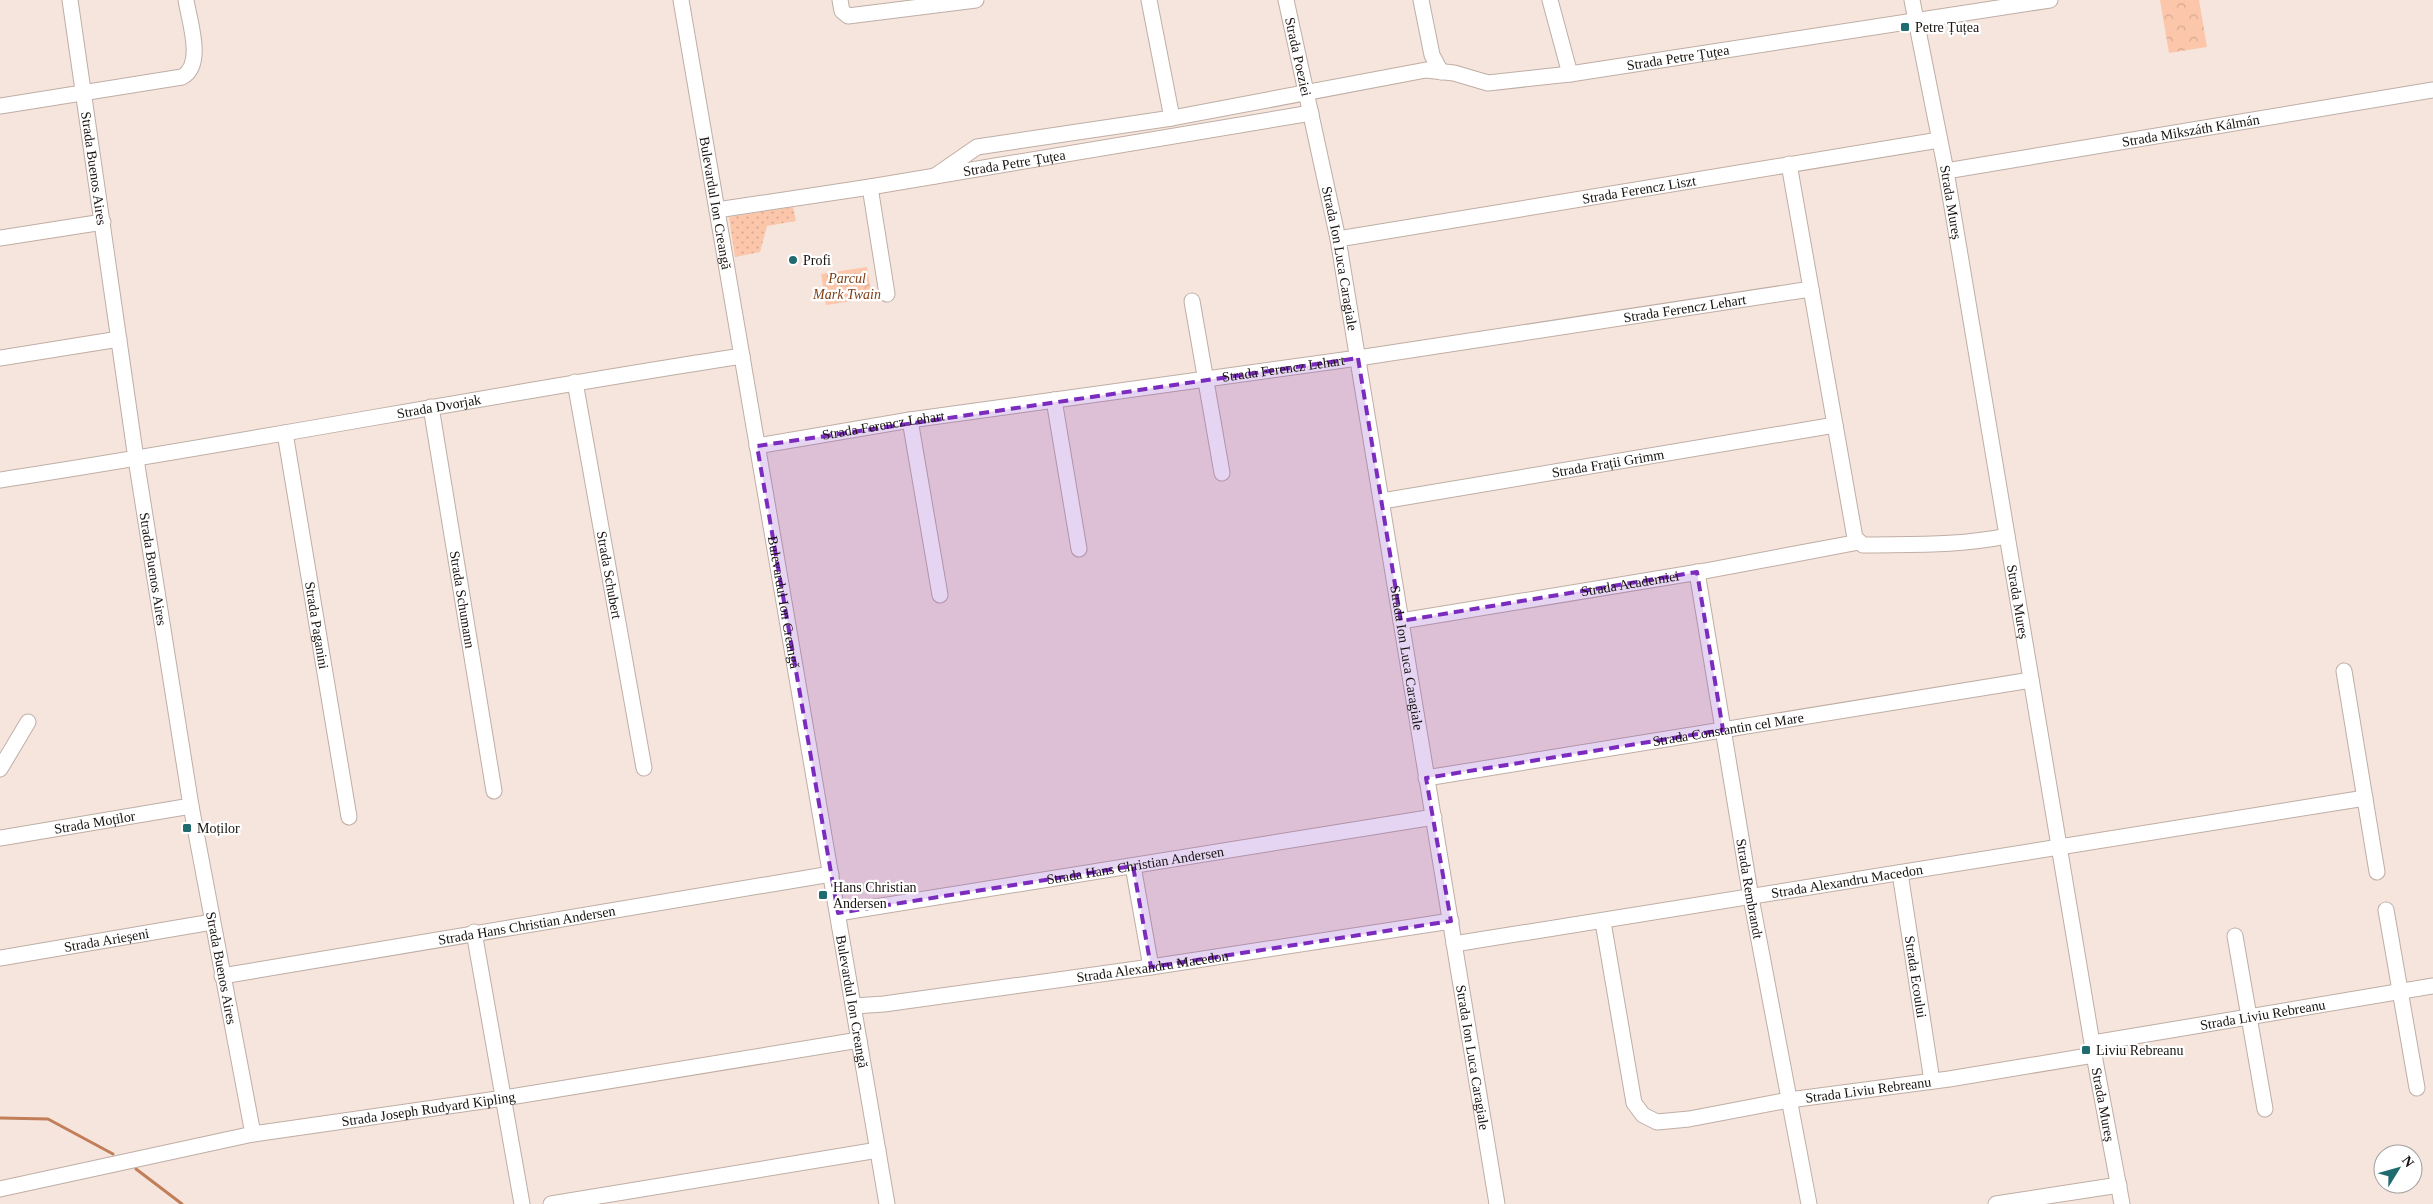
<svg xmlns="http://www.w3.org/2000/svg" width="2433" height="1204" viewBox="0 0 2433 1204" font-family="'Times New Roman',serif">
<defs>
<pattern id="grass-dots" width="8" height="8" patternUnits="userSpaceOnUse" patternTransform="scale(1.25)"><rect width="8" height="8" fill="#fbc6aa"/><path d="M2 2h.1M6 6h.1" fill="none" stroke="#d6a991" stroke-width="1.8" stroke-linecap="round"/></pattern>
<pattern id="park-crowns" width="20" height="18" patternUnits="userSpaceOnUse" patternTransform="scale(1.25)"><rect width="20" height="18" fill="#fbc6aa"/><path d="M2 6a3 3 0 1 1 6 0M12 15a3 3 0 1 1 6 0" fill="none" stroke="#d6a991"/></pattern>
</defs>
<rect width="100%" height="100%" fill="#f6e5dc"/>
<path fill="url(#grass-dots)" d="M 793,207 L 796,221 L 767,226 L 760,252 L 735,257 L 729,217 Z"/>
<g fill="url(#park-crowns)">
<path d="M 2160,0 L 2199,0 L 2207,47 L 2169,53 Z"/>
<path d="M 867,267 L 872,298 L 826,305 L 821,274 Z"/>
</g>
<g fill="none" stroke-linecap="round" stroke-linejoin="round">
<g stroke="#c17e58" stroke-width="3">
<path d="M 0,1118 L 48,1119 L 113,1154"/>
<path d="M 136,1169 L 182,1204"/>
</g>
<g stroke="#bfaea5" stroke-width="17">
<g id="minor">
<path id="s1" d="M 70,0 L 136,459 L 191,806 L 253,1134"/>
<path id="s2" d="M 681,0 L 887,1204"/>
<path d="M 840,0 L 842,11 L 848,16 L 976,0"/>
<path d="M 1149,0 L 1172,118"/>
<path id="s3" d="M 1286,0 L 1338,239 L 1497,1204"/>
<path d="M 1421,0 L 1432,55 L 1441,72"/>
<path d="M 1550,0 L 1570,74"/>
<path id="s4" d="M 1912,0 L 1946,171 L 2094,1055 L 2122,1204"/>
<path d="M 0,106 L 182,77 C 205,65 189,20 186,0"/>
<path d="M 1789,164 L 1855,538 L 1863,545 C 1911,544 1959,546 2007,536"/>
<path id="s5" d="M 1946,171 L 2433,90"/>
<path id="s6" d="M 935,176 L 977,147 L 1172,118 L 1426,70 L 1454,73 L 1488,83 L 1570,74 L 2050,0"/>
<path d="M 870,187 L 887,294"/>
<path id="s7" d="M 717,210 L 870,187 L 1311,113"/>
<path d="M 0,238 L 103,222"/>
<path id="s8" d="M 1338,239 L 1939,140"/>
<path d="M 1192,301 L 1222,473"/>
<path d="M 0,358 L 119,339"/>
<path id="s9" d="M 575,382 L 644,768"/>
<path d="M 1054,400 L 1079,549"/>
<path id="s10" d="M 431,407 L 494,791"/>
<path d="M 910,420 L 940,595"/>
<path id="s11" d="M 285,433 L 349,817"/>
<path id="s12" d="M 757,446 L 910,420 L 1358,358 L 1811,289"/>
<path id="s13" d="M 0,480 C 248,442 494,394 742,356"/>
<path id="s14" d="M 1382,501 L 1835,425"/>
<path id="s15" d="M 1697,572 L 1751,898 L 1809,1204"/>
<path id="s16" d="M 1401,621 L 1705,571 L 1859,542"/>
<path d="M 2344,671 L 2377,872"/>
<path d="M 0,769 L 28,722"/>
<path id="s17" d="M 1426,778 L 2031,680"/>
<path id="s18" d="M 0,838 L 191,806"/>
<path d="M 1133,866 L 1151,967"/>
<path id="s19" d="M 1900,873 L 1932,1081"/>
<path d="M 2386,910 L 2417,1088"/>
<path id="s20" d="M 838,913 L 1434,817"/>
<path id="s21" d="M 1603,922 L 1634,1103 L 1643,1115 L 1657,1122 L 1689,1119 L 1789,1100 L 1949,1079 L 2094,1055"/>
<path d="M 474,932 L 522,1204"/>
<path d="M 2235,936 L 2265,1109"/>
<path id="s22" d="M 1454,944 L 2365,798"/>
<path id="s23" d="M 0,958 L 212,922"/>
<path id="s24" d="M 222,976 L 831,874"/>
<path id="s25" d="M 854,1006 L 884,1004 L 1151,967 L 1451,921"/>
<path id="s26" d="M 2093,1043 L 2433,986"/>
<path id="s27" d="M 0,1189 L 253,1134 L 504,1098 L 859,1040"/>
<path d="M 551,1204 L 878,1150"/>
<path d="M 1996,1204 L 2119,1185"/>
</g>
</g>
<use href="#minor" stroke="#fff" stroke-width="15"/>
</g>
<path fill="#7b2cbf" fill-opacity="0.2" stroke="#7b2cbf" stroke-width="4" stroke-dasharray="10 6" stroke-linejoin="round" d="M 1358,358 L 1401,621 L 1697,572 L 1723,730 L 1426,778 L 1451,921 L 1151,967 L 1133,866 L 838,913 L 757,446 Z"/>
<g fill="#1f6b6f" stroke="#fff" stroke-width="2">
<rect x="1900" y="22" width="10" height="10" rx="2.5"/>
<circle cx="793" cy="260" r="5"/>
<rect x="182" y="823" width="10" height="10" rx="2.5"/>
<rect x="818" y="890" width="10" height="10" rx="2.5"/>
<rect x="2081" y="1045" width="10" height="10" rx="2.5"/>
</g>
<g text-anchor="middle" stroke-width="4.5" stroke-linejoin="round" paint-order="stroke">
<g font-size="14" fill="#17120f" stroke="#fff" text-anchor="start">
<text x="1915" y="32">Petre Țuțea</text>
<text x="803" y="265">Profi</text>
<text x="197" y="833">Moților</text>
<text x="833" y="892">Hans Christian<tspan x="833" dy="16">Andersen</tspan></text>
<text x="2096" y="1055">Liviu Rebreanu</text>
</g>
<g font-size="14" fill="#17120f" stroke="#fff">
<text dy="5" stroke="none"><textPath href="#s3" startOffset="58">Strada Poeziei</textPath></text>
<text dy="5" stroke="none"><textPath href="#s6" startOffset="762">Strada Petre Țuțea</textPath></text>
<text dy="5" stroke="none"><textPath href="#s5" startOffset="248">Strada Mikszáth Kálmán</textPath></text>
<text dy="5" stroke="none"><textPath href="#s7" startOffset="301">Strada Petre Țuțea</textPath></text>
<text dy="5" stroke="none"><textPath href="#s1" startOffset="170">Strada Buenos Aires</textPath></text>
<text dy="5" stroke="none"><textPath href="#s8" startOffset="305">Strada Ferencz Liszt</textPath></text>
<text dy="5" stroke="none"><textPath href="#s4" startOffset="206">Strada Mureș</textPath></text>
<text dy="5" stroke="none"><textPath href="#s2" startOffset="206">Bulevardul Ion Creangă</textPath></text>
<text dy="5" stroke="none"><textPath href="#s3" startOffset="264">Strada Ion Luca Caragiale</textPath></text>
<text dy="5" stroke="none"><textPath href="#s12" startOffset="938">Strada Ferencz Lehart</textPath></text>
<text dy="5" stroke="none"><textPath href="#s12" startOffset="532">Strada Ferencz Lehart</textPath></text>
<text dy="5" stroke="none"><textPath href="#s13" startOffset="445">Strada Dvorjak</textPath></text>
<text dy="5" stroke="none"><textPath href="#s12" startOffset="128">Strada Ferencz Lehart</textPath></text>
<text dy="5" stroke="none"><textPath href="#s14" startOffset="229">Strada Frații Grimm</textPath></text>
<text dy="5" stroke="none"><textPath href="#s1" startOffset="575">Strada Buenos Aires</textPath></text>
<text dy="5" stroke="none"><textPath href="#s9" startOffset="196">Strada Schubert</textPath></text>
<text dy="5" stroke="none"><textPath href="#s16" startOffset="232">Strada Academiei</textPath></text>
<text dy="5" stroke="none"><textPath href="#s10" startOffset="195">Strada Schumann</textPath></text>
<text dy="5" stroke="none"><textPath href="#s2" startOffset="611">Bulevardul Ion Creangă</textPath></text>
<text dy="5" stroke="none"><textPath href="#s4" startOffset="611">Strada Mureș</textPath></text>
<text dy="5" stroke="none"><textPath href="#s11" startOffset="195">Strada Paganini</textPath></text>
<text dy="5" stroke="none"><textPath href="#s3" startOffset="669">Strada Ion Luca Caragiale</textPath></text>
<text dy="5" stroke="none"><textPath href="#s17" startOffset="306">Strada Constantin cel Mare</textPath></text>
<text dy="5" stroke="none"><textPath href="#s18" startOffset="96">Strada Moților</textPath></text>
<text dy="5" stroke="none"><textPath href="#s20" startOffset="301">Strada Hans Christian Andersen</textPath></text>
<text dy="5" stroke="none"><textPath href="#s22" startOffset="398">Strada Alexandru Macedon</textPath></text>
<text dy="5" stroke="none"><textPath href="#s15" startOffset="321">Strada Rembrandt</textPath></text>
<text dy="5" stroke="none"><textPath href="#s24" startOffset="309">Strada Hans Christian Andersen</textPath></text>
<text dy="5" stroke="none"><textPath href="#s23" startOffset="108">Strada Arieșeni</textPath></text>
<text dy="5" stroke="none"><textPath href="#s25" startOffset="301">Strada Alexandru Macedon</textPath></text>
<text dy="5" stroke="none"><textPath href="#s1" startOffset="980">Strada Buenos Aires</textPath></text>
<text dy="5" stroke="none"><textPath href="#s19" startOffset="105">Strada Ecoului</textPath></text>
<text dy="5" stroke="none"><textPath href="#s2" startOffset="1016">Bulevardul Ion Creangă</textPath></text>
<text dy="5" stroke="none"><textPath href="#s26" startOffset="172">Strada Liviu Rebreanu</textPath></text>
<text dy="5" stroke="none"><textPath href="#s3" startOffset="1074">Strada Ion Luca Caragiale</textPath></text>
<text dy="5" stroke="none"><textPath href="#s21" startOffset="428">Strada Liviu Rebreanu</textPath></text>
<text dy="5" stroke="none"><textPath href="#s4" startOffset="1121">Strada Mureș</textPath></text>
<text dy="5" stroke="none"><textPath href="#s27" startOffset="436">Strada Joseph Rudyard Kipling</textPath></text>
</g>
<g font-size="14" font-style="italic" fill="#7e3e14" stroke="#fff">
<text x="847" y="283">Parcul<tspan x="847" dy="16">Mark Twain</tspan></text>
</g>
</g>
<g transform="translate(2398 1169) rotate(53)"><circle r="24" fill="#ffffff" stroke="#a2a09f"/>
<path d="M0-4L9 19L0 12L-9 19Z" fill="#1f6b6f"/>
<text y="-8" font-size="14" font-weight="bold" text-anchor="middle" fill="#17120f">N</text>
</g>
</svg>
